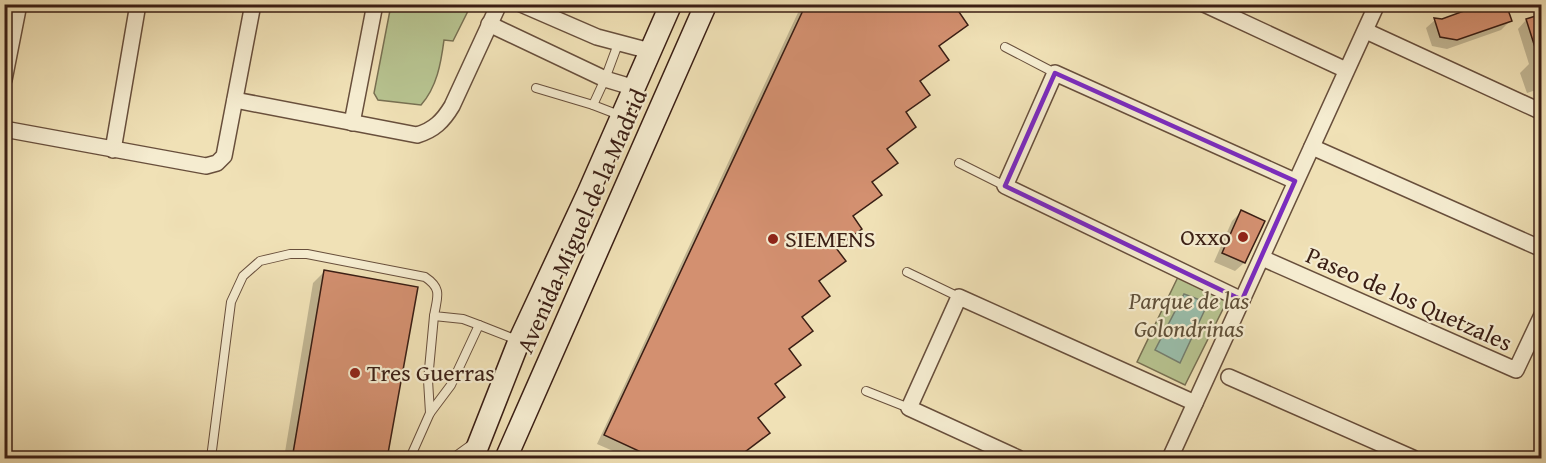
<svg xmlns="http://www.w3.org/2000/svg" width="1546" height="463" viewBox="0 0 1546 463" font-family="'Gentium Book Plus',serif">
<rect width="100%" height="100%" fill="#f0e1b6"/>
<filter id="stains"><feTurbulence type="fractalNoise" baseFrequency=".00333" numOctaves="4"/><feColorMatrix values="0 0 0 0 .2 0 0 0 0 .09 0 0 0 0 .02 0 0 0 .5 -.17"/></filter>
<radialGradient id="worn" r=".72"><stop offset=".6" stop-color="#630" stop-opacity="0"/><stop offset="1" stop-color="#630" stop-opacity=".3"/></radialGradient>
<g fill="#b7c390" stroke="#787052" stroke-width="1.5">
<path d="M 391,5 L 471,5 L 453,41 L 444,40 C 441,63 437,87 421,105 L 378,100 L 374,93 Z"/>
<path d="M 1178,277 L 1227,301 L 1185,385 L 1137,362 Z"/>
</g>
<path fill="#9abeab" stroke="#747e6f" stroke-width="1.5" d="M 1184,294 L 1208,303 L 1180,363 L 1155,350 Z"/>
<g fill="#0003">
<path d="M 802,4 L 970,4 L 958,14 L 966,25 L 938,47 L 947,60 L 919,83 L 928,95 L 905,114 L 914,127 L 886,150 L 896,163 L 871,183 L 880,195 L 852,217 L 860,229 L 836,250 L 844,261 L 818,282 L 828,296 L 801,318 L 811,331 L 788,350 L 799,365 L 774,386 L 783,397 L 757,419 L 768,433 L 744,453 L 748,458 L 629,458 L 597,444 Z"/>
<path d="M 1542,15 L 1542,88 L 1527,93 L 1520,73 L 1529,64 L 1518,29 L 1526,20 Z"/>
<path d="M 1435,20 L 1442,21 L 1510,21 L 1501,30 L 1447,49 L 1432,46 L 1426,28 Z"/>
<path d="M 1241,212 L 1263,222 L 1244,263 L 1235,271 L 1214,262 L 1232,221 Z"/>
<path d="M 324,272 L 386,458 L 284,458 L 313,283 Z"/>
</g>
<g fill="#d39070" stroke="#3a1e14" stroke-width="1.5">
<path d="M 806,4 L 969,4 L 959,12 L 968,25 L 939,46 L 949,60 L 920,81 L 930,95 L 906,112 L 916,127 L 887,149 L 898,163 L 872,182 L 882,195 L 853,216 L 862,229 L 836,248 L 846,261 L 819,281 L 830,296 L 802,317 L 813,331 L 789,349 L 801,365 L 775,384 L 785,397 L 758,418 L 770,433 L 745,452 L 750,459 L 656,459 L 604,435 Z"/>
<path d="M 1483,4 L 1506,4 L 1512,21 L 1457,40 L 1440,37 L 1434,18 L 1442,19 Z"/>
<path d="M 1542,14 L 1542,60 L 1539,60 L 1526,19 Z"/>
<path d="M 1241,210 L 1265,221 L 1245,263 L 1222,253 Z"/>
<path d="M 324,270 L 418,287 L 387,459 L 292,459 Z"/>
</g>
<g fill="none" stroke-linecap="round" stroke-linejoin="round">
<g stroke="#684f3c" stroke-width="10">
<g id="service">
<path d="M 1005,47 L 1055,73"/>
<path d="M 536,88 L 593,105 L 605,79 L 618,44"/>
<path d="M 593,105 L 619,115"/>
<path d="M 959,163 L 1005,186"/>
<path d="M 907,272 L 959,297"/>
<path d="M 866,391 L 909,408"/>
<path d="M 430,413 L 428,380 L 434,316"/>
<path d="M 211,458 L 231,302 L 243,276 L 260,261 L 290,254 L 307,254 L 425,277 C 443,289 437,297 434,316 L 463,319 L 479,325"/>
<path d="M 410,458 L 430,413 L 451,385 L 479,325 L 517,340"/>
<path d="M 453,458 L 471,445"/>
</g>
</g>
<g stroke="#684f3c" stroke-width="18">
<g id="minor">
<path d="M 521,4 L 597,37 L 650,51"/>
<path d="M 1204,4 L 1346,70"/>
<path d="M 489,24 L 605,79 L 635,88"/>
<path d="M 1366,31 L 1542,112"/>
<path d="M 4,80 L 19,4"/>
<path d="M 235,100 L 417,135 C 434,130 443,121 452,106 L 499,4"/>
<path d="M 352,123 L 375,4"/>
<path d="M 4,129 L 206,166 L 217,163 L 224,156 L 253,4"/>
<path d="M 1312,147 L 1542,249"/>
<path d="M 113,150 L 138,4"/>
<path d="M 1262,258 L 1516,370 L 1542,315"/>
<path d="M 1242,300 L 1005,186 L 1055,73 L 1295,181"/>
<path d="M 1229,377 L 1413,458"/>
<path d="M 1018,458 L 909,408 L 959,297 L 1195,403"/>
<path d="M 1170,458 L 1377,4"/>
</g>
</g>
<g stroke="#3a1e14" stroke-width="24">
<g id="secondary">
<path d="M 473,458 L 519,341 L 588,193 L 671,4"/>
<path d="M 506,458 L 706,4"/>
</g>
</g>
<use href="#service" stroke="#f5ecd0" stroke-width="8"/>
<use href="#minor" stroke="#f5ecd0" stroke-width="15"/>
<use href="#secondary" stroke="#f5ecd0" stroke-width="21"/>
</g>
<path fill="none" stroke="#7b2cbf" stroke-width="4.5" stroke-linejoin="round" d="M 1055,73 L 1295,181 L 1242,300 L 1005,186 Z"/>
<g fill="#8f2418" stroke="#f5ecd0" stroke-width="2">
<circle cx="1243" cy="237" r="6"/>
<circle cx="773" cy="239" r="6"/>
<circle cx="355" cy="373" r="6"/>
</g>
<g text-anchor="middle" stroke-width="4.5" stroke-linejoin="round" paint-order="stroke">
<g font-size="24" fill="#3a1e14" stroke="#f5ecd0">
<text transform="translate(582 221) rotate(-66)" y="8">Avenida Miguel de la Madrid</text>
<text transform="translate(1409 299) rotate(24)" y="8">Paseo de los Quetzales</text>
</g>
<g font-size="24" fill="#3a1e14" stroke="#f5ecd0" text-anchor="start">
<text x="1231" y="245" text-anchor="end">Oxxo</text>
<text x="785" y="247">SIEMENS</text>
<text x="367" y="381">Tres Guerras</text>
</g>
<g font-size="24" font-style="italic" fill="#605039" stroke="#f5ecd0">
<text x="1189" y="309">Parque de las<tspan x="1189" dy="28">Golondrinas</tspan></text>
</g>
</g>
<rect width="1546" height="463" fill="none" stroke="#f0e1b6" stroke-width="24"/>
<rect x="6" y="6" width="1534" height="451" fill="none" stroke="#3a1e14" stroke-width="3"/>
<rect x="12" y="12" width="1522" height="439" fill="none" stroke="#3a1e14" stroke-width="1.5"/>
<rect width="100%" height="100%" filter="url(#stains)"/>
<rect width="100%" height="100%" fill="url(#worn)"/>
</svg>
